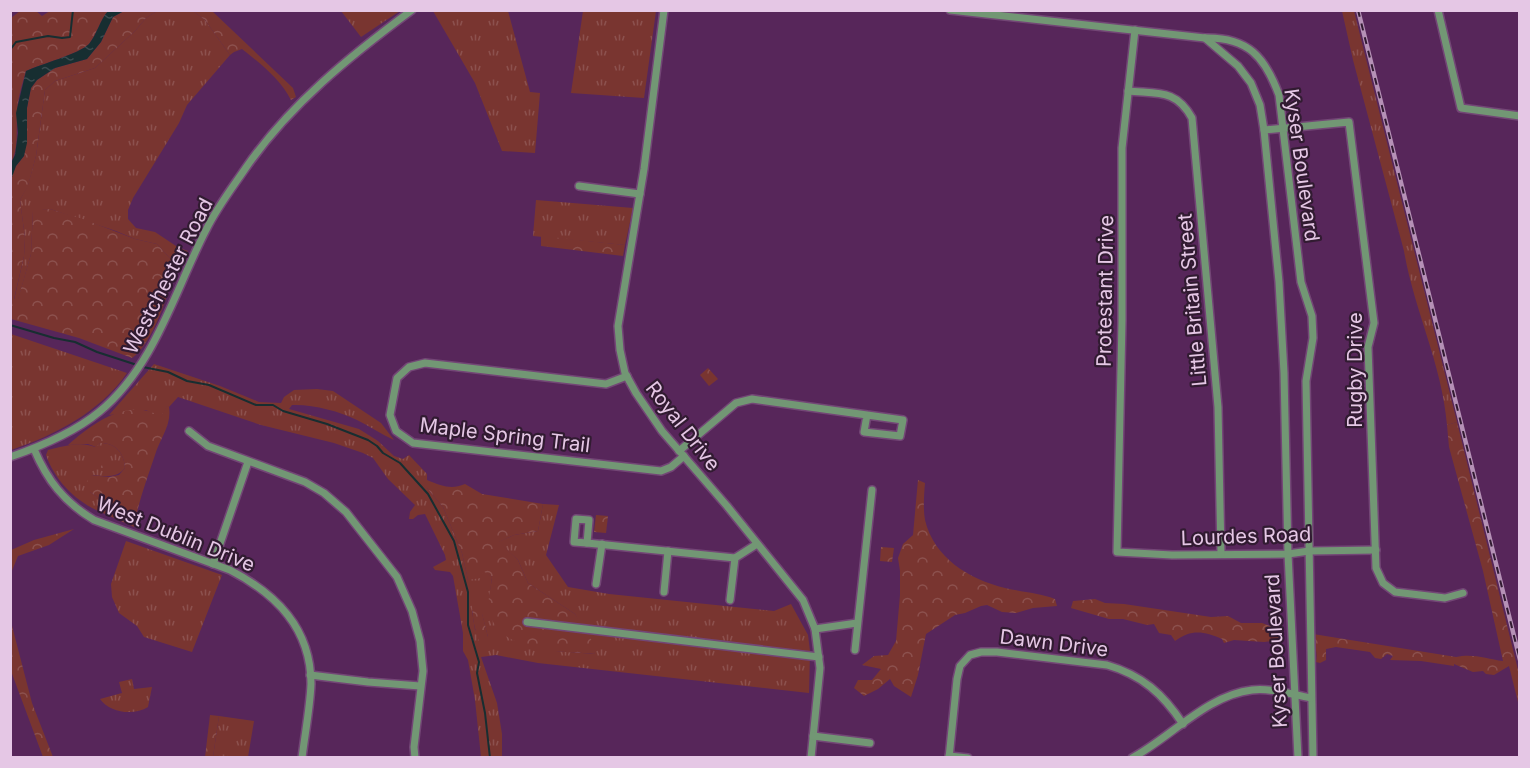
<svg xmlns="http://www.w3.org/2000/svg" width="1530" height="768" viewBox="0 0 1530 768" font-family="Inter,sans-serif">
<defs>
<pattern id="grass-tufts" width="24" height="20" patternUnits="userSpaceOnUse" patternTransform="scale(1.5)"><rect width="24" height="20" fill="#793530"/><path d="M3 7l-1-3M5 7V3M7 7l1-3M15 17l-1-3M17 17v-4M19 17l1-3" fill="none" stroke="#8c514e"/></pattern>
<pattern id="forest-crowns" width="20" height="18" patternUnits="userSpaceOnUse" patternTransform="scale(1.5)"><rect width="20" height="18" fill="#793530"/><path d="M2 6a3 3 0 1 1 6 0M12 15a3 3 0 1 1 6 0" fill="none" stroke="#8c514e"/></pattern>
<pattern id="water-ripples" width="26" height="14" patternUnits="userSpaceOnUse" patternTransform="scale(1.5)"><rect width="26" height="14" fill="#172e31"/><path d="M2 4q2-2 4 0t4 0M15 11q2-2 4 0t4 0" fill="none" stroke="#394b4f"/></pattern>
</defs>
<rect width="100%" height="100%" fill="#57265a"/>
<g fill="url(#grass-tufts)" fill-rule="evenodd">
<path d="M 157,11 L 193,11 L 205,20 L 230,55 L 187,105 L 179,123 L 133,198 L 128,210 L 128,219 L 136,228 L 155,232 L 179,248 L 188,251 L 176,265 L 157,244 L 135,239 L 116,231 L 50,209 L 33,211 L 31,254 L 18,300 L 14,300 L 24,256 L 25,238 L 20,200 L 28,185 L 36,156 L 45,90 L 55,81 L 95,68 L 135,31 L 146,18 Z"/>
<path d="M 341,11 L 400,11 L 361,37 Z"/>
<path d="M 433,11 L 508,11 L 530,92 L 540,93 L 535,153 L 502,151 L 475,83 Z"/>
<path d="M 583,11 L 656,11 L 644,98 L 571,93 Z"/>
<path d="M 1342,11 L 1354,11 L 1457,422 L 1447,425 C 1442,364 1414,310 1404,251 L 1353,60 Z"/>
<path d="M 536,200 L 633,208 L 625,245 L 533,236 Z"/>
<path d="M 11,334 L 127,373 C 100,412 55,435 11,450 Z"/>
<path d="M 154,364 L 220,386 L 259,402 L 281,403 L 284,397 L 294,390 L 317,389 L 333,391 L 381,423 L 394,440 C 381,434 369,426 357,420 C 339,411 312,404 292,405 L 289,409 L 359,429 L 378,441 L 394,456 L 403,459 L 409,455 L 427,474 L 427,488 L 443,507 L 462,553 L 468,580 L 483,570 L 492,577 L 489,601 L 556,651 L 595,654 L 575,614 L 528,583 L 518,560 L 498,542 L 514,535 L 538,531 L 543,504 L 559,505 L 546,555 L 568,587 L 609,594 L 774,611 L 791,604 L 808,635 L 810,651 L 809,693 L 538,663 L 496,655 L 481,657 L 497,703 L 502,734 L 502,757 L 481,757 L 475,700 L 468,660 L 463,651 L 463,633 L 453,576 L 450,572 L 435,570 L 433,567 L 446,560 L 445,555 L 425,514 L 418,515 L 413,519 L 409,519 L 410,512 L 415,505 L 388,479 L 373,458 L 363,453 L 334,443 L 261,425 L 178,397 L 169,407 L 167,406 L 161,418 L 146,410 L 109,415 ZM 482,604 L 482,614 L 488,637 L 475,630 L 472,611 Z"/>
<path d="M 100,443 C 116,443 124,453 125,468 C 116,479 105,476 91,475 L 90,492 L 99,498 L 100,510 L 103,513 C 77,503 55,481 46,455 L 48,450 C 64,446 80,441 95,447 Z"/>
<path d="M 126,541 L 222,575 L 192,652 L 144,637 L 137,626 L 119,613 L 112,597 L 111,584 Z"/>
<path d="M 132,679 L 134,689 L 152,687 L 148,707 C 134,716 110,713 100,699 L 122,693 L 119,682 Z"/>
<path d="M 219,716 L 254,721 L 248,757 L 213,757 Z"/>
</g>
<g fill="url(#forest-crowns)">
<path d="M 20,11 L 36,11 L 42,16 L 50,11 L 108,11 C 100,20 97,34 89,44 C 79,54 41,64 26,71 C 22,85 17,100 17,115 C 16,132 19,147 11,163 L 11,18 Z"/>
<path d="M 124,11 L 157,11 L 146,18 L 135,31 L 95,68 L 55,81 L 45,90 L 36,156 L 28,186 L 20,200 L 25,238 L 24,256 L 14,299 L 18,299 L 31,254 L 33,210 L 50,209 L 83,219 L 135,239 L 157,244 L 176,265 C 170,290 153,344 132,358 L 79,338 L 11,319 L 10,180 L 16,166 L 24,156 L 27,108 L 31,88 L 37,80 L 55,68 L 87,59 L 101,42 L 113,17 Z"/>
<path d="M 193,11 L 212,11 L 293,88 L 296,97 L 291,100 C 281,80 260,63 242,49 L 234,52 L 230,55 L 205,20 Z"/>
<path d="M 541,236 L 625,245 L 623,256 L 541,246 Z"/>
<path d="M 708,368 L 718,379 L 709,386 L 700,375 Z"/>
<path d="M 167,405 L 169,407 C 172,425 160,438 155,455 C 147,479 138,502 134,527 L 103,513 L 100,510 L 99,498 L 90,492 L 86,483 L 91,475 L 109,477 L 119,475 L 125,468 C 124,453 116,443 100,443 L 96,447 L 88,444 L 68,445 C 92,424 129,396 161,417 Z"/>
<path d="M 1457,422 L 1519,674 L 1519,706 L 1509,666 L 1494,675 L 1486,674 L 1483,671 L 1473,672 L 1454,664 L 1454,666 L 1421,661 L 1390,660 L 1393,656 L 1387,654 L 1381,659 L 1375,658 L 1370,652 L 1336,647 L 1326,649 L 1326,660 L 1320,663 L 1316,662 C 1318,651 1314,644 1313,634 L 1456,657 C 1473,653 1487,659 1503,661 L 1483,571 L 1449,447 L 1447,425 Z"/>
<path d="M 117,460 L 120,462 L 120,469 L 115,471 L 97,469 L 105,463 Z"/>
<path d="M 427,480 C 442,486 451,490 465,484 L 482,494 L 543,504 L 538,531 L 514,535 L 499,542 L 518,560 L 528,583 L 575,614 L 591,639 L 595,654 C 562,651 504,654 490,615 C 486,605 491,588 492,577 L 483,571 L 481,578 L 468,580 L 462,553 L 443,507 L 427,488 Z"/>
<path d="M 918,480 L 925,483 C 924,495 923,509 925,520 C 934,558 969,579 1005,588 C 1022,592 1039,593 1055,599 L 1057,606 L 1033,608 L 1016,613 L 1002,612 L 987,605 L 981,606 L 965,613 L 955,615 L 926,634 L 918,675 L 911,697 L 894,686 L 890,679 L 878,689 L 864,696 L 854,688 L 858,680 L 872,680 L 881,669 L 862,665 L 874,656 L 888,655 L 896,641 L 900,595 L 900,571 L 898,558 L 903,544 L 913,535 Z"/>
<path d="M 596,515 L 608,516 L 606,533 L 594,532 Z"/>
<path d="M 74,529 L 49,545 L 18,556 L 11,573 L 11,550 L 34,540 Z"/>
<path d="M 881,547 L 894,548 L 892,562 L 880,561 Z"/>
<path d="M 1095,599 L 1105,603 L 1124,604 L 1211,617 L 1228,616 L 1241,623 L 1262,623 L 1281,630 L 1282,640 L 1264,642 L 1234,640 L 1224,643 L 1222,639 C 1204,631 1191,629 1175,641 L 1171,635 L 1159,633 L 1154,624 L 1147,625 L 1123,619 L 1109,619 L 1071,608 L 1073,601 Z"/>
<path d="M 477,600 L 482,604 L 482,613 L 488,637 L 481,646 C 475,633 472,617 472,603 Z"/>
<path d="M 11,622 L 32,703 L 53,757 L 43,757 L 11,671 Z"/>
<path d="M 210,715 L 219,716 L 213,757 L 205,757 Z"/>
</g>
<path fill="url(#water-ripples)" d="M 108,11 L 124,11 L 113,17 L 101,42 L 87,59 L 55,68 L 37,80 L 31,88 L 27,108 L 27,143 L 24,156 L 16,166 L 11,180 L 11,163 L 15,155 L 18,133 L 16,113 L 26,71 C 41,64 79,54 89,44 C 97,34 100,20 108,11 Z"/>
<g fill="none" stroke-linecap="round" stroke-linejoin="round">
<g stroke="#172e31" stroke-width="2">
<path d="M 10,50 L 16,42 L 48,36 L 62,38 L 70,37 L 73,10"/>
<path d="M 10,325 L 54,338 L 75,342 L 97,352 L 137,365"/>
<path d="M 143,367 L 168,372 L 187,381 L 209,385 L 256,405 L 273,405 L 283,411 L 327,424 L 368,440 L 377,446 L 383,453 L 400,463 L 428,494 L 454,541 L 468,592 L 468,625 L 479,662 L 477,673 L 485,713 L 490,758"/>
</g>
<g stroke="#734676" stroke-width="10">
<g id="minor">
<path d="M 664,10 L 644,169 L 618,326 L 620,350 L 625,373 L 636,393 L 662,431 L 727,506 L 803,600 L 815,629 L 820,668 L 811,758"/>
<path d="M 950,10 L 1205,38 C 1248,37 1265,57 1279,95 L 1301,282 L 1312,316 L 1313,338 L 1306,381 L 1313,758"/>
<path d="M 1438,10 L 1461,108 L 1520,116"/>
<path d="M 1135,30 L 1122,148 L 1122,321 L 1117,552 L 1172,555 L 1288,554 L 1309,551 L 1376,550"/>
<path d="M 1205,38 L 1238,66 L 1251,83 L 1260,105 L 1264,130 L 1279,282 L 1284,373 L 1288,554 L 1298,758"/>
<path d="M 1128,91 C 1158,94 1176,89 1192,118 L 1218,407 L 1221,554"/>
<path d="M 1264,130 L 1349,122 L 1374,323 L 1368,347 L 1376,568 L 1383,583 L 1395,592 L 1445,598 L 1463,593"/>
<path d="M 579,186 L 640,194"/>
<path d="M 627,376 L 606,384 L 425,363 L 409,367 L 397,378 L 390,415 L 396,431 L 413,443 L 661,471 L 671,467 L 684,456"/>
<path d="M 189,431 L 208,446 L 305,482 L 324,493 L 346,512 L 397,577 L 412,611 L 420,641 L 423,671 L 414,747 L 415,758"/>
<path d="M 34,449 C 47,480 64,502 94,520 L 230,570 C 276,594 311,628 311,684 C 310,708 305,733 302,758"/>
<path d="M 679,451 L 736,403 L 752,399 L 903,420 L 900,436 L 864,432 L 867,415"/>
<path d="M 10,457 C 39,447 76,431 99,412 C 155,366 174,292 206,230 C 216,209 232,188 245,169 C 289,105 350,56 412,10"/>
<path d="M 576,519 L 589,520 L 587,543 L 574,542 Z"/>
<path d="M 587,543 L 735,558"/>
<path d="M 213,564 L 248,462"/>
<path d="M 596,584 L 602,544"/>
<path d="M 664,592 L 668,551"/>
<path d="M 730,600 L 735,558 L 757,544"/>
<path d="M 527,622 L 819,657"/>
<path d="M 815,629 L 857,623"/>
<path d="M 855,650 L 872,490"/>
<path d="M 310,675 L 368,682 L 420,686"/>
<path d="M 813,736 L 870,743"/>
<path d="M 949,756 L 968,758"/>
<path d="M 949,758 L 957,679 L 960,666 L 970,655 L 981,652 L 997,652 L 1107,665 C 1142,675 1163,694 1183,724"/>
<path d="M 1132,758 C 1170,738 1207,695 1252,690 C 1271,688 1292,694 1311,698"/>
</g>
</g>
<use href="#minor" stroke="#729774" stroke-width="7"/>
<g stroke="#b591b6" stroke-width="4.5">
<path id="rail" d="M 1358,10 L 1520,660"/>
</g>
<use href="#rail" stroke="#311b31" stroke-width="2" stroke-dasharray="7" stroke-linecap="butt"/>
</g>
<g text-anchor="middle" stroke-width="4.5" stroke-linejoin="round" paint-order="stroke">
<g font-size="20" fill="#e5c7e5" stroke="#311b31">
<text transform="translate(1302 165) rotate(82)" y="7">Kyser Boulevard</text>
<text transform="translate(168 276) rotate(-63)" y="7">Westchester Road</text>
<text transform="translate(1105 291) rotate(-89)" y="7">Protestant Drive</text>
<text transform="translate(1192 300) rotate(-95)" y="7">Little Britain Street</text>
<text transform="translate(1355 370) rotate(-90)" y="7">Rugby Drive</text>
<text transform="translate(683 426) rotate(52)" y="7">Royal Drive</text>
<text transform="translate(505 435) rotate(7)" y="7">Maple Spring Trail</text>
<text transform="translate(176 534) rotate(22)" y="7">West Dublin Drive</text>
<text transform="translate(1246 536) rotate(-2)" y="7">Lourdes Road</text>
<text transform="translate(1054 643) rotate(7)" y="7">Dawn Drive</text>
<text transform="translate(1276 651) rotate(-93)" y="7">Kyser Boulevard</text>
</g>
</g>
<rect width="1530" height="768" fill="none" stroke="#e5c7e5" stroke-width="24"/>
</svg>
